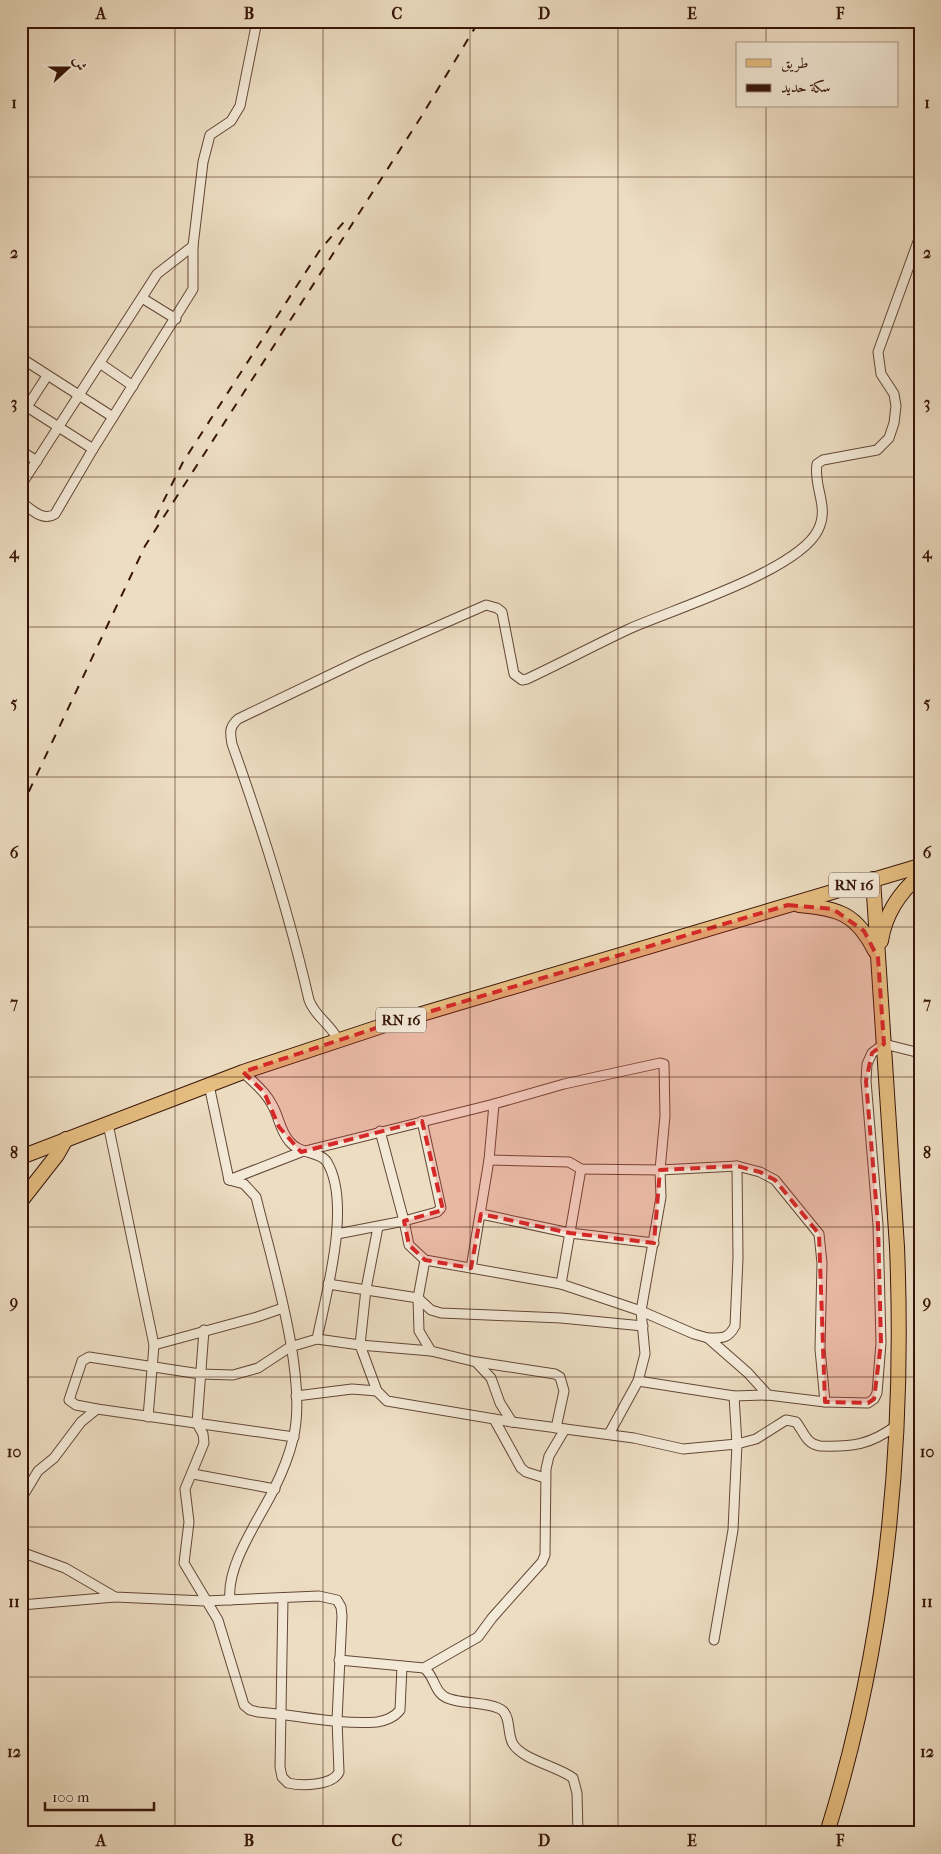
<svg xmlns="http://www.w3.org/2000/svg" width="941" height="1854" viewBox="0 0 941 1854" font-family="'IM FELL French Canon',Amiri,serif">
<rect width="100%" height="100%" fill="#edddc2"/>
<filter id="stains"><feTurbulence type="fractalNoise" baseFrequency=".004" numOctaves="4"/><feColorMatrix values="0 0 0 0 .2 0 0 0 0 .09 0 0 0 0 .02 0 0 0 .5 -.17"/></filter>
<radialGradient id="worn" r=".72"><stop offset=".6" stop-color="#630" stop-opacity="0"/><stop offset="1" stop-color="#630" stop-opacity=".3"/></radialGradient>
<g fill="none" stroke-linecap="round" stroke-linejoin="round">
<g stroke="#644736" stroke-width="11">
<g id="street">
<path d="M 142,298 L 176,319"/>
<path d="M 21,358 L 113,417"/>
<path d="M 101,364 L 133,386"/>
<path d="M 21,403 L 93,449"/>
<path d="M 21,416 L 47,376"/>
<path d="M 21,451 L 37,461"/>
<path d="M 21,485 L 157,274 L 193,246"/>
<path d="M 21,502 C 31,509 43,522 55,514 L 93,449 L 193,289 L 193,246 L 203,162 L 210,135 L 231,121 L 240,106 L 257,21"/>
<path d="M 338,1040 C 331,1024 315,1017 309,1000 C 289,913 262,828 232,744 C 230,733 229,727 238,719 L 365,658 L 486,605 L 497,608 L 502,612 L 514,674 L 522,680 L 527,679 C 561,663 595,645 629,629 C 673,609 798,571 818,530 C 830,507 813,487 817,464 L 823,460 L 877,450 L 889,438 L 894,423 L 896,406 L 894,394 L 881,374 L 878,352 L 920,236"/>
<path d="M 243,1072 C 253,1082 265,1091 271,1103 C 279,1115 279,1129 289,1141 C 300,1155 320,1151 327,1162 C 352,1204 326,1294 317,1339 L 290,1347 L 258,1368 L 233,1375 L 200,1374 L 89,1357 L 82,1361 L 69,1400 L 76,1405 L 97,1409 L 294,1437"/>
<path d="M 209,1085 L 229,1180 L 244,1184 L 256,1197 C 271,1259 309,1379 293,1439 C 289,1456 282,1473 274,1489 C 259,1520 226,1565 230,1600"/>
<path d="M 108,1124 L 154,1345 L 257,1317 L 283,1308"/>
<path d="M 380,1131 L 404,1221 L 437,1212 L 441,1208 L 422,1121"/>
<path d="M 489,1160 L 569,1162 L 581,1169 L 660,1170 L 737,1166 L 760,1172 L 775,1180 L 819,1234 L 822,1263 L 820,1349 L 825,1402"/>
<path d="M 229,1180 L 301,1152 L 494,1104 L 564,1084 L 660,1063 L 664,1064 L 665,1116 L 660,1170 L 661,1197 L 641,1311 L 645,1354 L 638,1381 L 609,1434"/>
<path d="M 481,1214 L 570,1233 L 654,1243"/>
<path d="M 378,1227 L 366,1289 L 360,1345 L 431,1351"/>
<path d="M 337,1234 L 404,1221 L 409,1245 L 425,1260 L 418,1298 L 431,1310 L 441,1313 L 561,1318 L 643,1326"/>
<path d="M 425,1260 L 561,1284 L 641,1311 L 694,1334 L 708,1338 L 748,1373 L 768,1395"/>
<path d="M 471,1268 L 489,1160 L 494,1104"/>
<path d="M 328,1284 L 418,1298 L 419,1331 L 431,1351 L 476,1362 L 491,1378 L 500,1403 L 512,1422"/>
<path d="M 561,1284 L 581,1169"/>
<path d="M 204,1330 L 197,1423 L 203,1434 L 204,1443 L 185,1489 L 189,1522 L 184,1563 L 218,1620 L 244,1705 L 250,1710 L 258,1712 C 297,1715 338,1725 377,1722 C 385,1721 395,1717 400,1710 L 402,1666"/>
<path d="M 708,1338 C 722,1338 728,1339 735,1326 L 738,1258 L 737,1166"/>
<path d="M 317,1339 L 360,1345 L 377,1391 L 387,1401 L 512,1422 L 634,1438 L 683,1449 L 737,1444 L 756,1439 L 786,1420 L 796,1422 C 804,1432 806,1444 820,1446 C 853,1447 870,1445 897,1425"/>
<path d="M 477,1362 L 555,1374 L 560,1377 L 564,1391 L 556,1428"/>
<path d="M 638,1381 L 734,1396 L 768,1395 L 825,1402 L 868,1403 L 874,1399 L 877,1393 L 881,1343 L 878,1225 L 866,1081 L 867,1064 L 872,1053 L 884,1044 L 920,1053"/>
<path d="M 296,1396 L 352,1389 L 377,1391"/>
<path d="M 148,1417 L 154,1345"/>
<path d="M 494,1419 L 521,1468 L 526,1472 L 545,1478"/>
<path d="M 193,1474 L 275,1489"/>
<path d="M 21,1499 L 38,1471 L 54,1458 L 81,1422 L 97,1409"/>
<path d="M 21,1552 L 65,1568 L 115,1597 L 205,1601 L 319,1596 L 337,1600 L 341,1607 L 342,1616 L 337,1720 L 339,1772 C 333,1786 301,1786 288,1783 L 282,1777 L 280,1767 L 283,1598"/>
<path d="M 21,1605 L 115,1597"/>
<path d="M 714,1640 L 733,1530 L 737,1444 L 734,1396"/>
<path d="M 339,1660 L 424,1668 L 478,1637 L 492,1618 L 542,1562 L 545,1555 L 546,1469 L 549,1456 L 565,1429"/>
<path d="M 424,1668 C 436,1677 433,1694 450,1699 C 463,1704 493,1702 503,1711 C 511,1719 507,1734 513,1744 C 523,1760 557,1766 573,1778 L 577,1793 L 578,1833"/>
</g>
</g>
<g stroke="#371508" stroke-width="16">
<g id="primary">
<path d="M 799,905 C 838,908 857,914 875,951"/>
<path d="M 881,941 C 885,915 900,892 920,875"/>
<path d="M 21,1157 L 243,1072 L 388,1024 L 920,866"/>
<path d="M 21,1201 L 57,1155 L 66,1139"/>
<path d="M 827,1833 C 886,1645 905,1444 897,1247 L 873,879"/>
</g>
</g>
<use href="#street" stroke="#f3e9d7" stroke-width="9"/>
<use href="#primary" stroke="#e6be81" stroke-width="14"/>
<g stroke="#371508" stroke-width="2" stroke-dasharray="9 9" stroke-linecap="butt">
<path d="M 155,518 L 183,462 L 320,250 L 349,216"/>
<path d="M 21,808 L 145,546 L 421,117 L 479,21"/>
</g>
</g>
<path fill="#d62828" fill-opacity="0.2" stroke="#d62828" stroke-width="4" stroke-dasharray="10 6" stroke-linejoin="round" d="M 788,905 L 833,909 L 864,931 L 878,958 L 884,1044 L 872,1053 L 866,1081 L 878,1225 L 881,1343 L 874,1399 L 868,1403 L 825,1402 L 819,1234 L 775,1180 L 760,1172 L 737,1166 L 660,1170 L 654,1243 L 570,1233 L 481,1214 L 471,1268 L 425,1260 L 409,1245 L 404,1221 L 443,1210 L 422,1121 L 301,1152 L 279,1127 L 264,1092 L 243,1072 L 388,1024 Z"/>
<path fill="none" stroke="#371508" stroke-width="1" stroke-opacity="0.55" d="M 175,21 L 175,1833M 323,21 L 323,1833M 470,21 L 470,1833M 618,21 L 618,1833M 766,21 L 766,44M 766,106 L 766,1833M 21,177 L 920,177M 21,327 L 920,327M 21,477 L 920,477M 21,627 L 920,627M 21,777 L 920,777M 21,927 L 920,927M 21,1077 L 920,1077M 21,1227 L 920,1227M 21,1377 L 920,1377M 21,1527 L 920,1527M 21,1677 L 920,1677"/>
<g text-anchor="middle" stroke-width="5" stroke-linejoin="round" paint-order="stroke">
<g fill="#f3e9d7" stroke="#6f5546" stroke-width="1">
<rect x="829" y="872.5" width="50" height="25" rx="4"/>
<rect x="376" y="1007.5" width="50" height="25" rx="4"/>
</g>
<g font-size="15" font-weight="bold" fill="#371508">
<text x="854" y="890">RN 16</text>
<text x="401" y="1025">RN 16</text>
</g>
</g>
<rect width="941" height="1854" fill="none" stroke="#edddc2" stroke-width="55"/>
<rect x="736" y="42" width="162" height="65" fill="#f3e9d7" stroke="#a89484"/>
<rect x="746" y="59" width="25" height="8" fill="#e6be81" stroke="#a89484"/>
<text x="781" y="68" font-size="15" fill="#371508">طريق</text>
<rect x="746" y="84" width="25" height="8" fill="#371508" stroke="#a89484"/>
<text x="781" y="92" font-size="15" fill="#371508">سكة حديد</text>
<g transform="translate(68 68) rotate(69)" stroke="#f3e9d7" stroke-width="4" paint-order="stroke">
<path d="M0-4L9 19L0 12L-9 19Z" fill="#371508"/>
<text y="-8" font-size="14" font-weight="bold" text-anchor="middle" fill="#371508">ش</text>
</g>
<path d="M45 1802v8h109v-8" fill="none" stroke="#371508" stroke-width="2.5"/>
<text x="52" y="1802" font-size="15" fill="#371508" stroke="#f3e9d7" stroke-width="4" paint-order="stroke">100 m</text>
<rect x="28" y="28" width="886" height="1798" fill="none" stroke="#371508" stroke-width="2"/>
<g font-size="16" text-anchor="middle" font-weight="bold" fill="#371508">
<text x="101" y="19">A</text>
<text x="249" y="19">B</text>
<text x="397" y="19">C</text>
<text x="544" y="19">D</text>
<text x="692" y="19">E</text>
<text x="840" y="19">F</text>
<text x="14" y="108">1</text>
<text x="927" y="108">1</text>
<text x="14" y="258">2</text>
<text x="927" y="258">2</text>
<text x="14" y="408">3</text>
<text x="927" y="408">3</text>
<text x="14" y="558">4</text>
<text x="927" y="558">4</text>
<text x="14" y="708">5</text>
<text x="927" y="708">5</text>
<text x="14" y="858">6</text>
<text x="927" y="858">6</text>
<text x="14" y="1008">7</text>
<text x="927" y="1008">7</text>
<text x="14" y="1158">8</text>
<text x="927" y="1158">8</text>
<text x="14" y="1307">9</text>
<text x="927" y="1307">9</text>
<text x="14" y="1457">10</text>
<text x="927" y="1457">10</text>
<text x="14" y="1607">11</text>
<text x="927" y="1607">11</text>
<text x="14" y="1757">12</text>
<text x="927" y="1757">12</text>
<text x="101" y="1846">A</text>
<text x="249" y="1846">B</text>
<text x="397" y="1846">C</text>
<text x="544" y="1846">D</text>
<text x="692" y="1846">E</text>
<text x="840" y="1846">F</text>
</g>
<rect width="100%" height="100%" filter="url(#stains)"/>
<rect width="100%" height="100%" fill="url(#worn)"/>
</svg>
